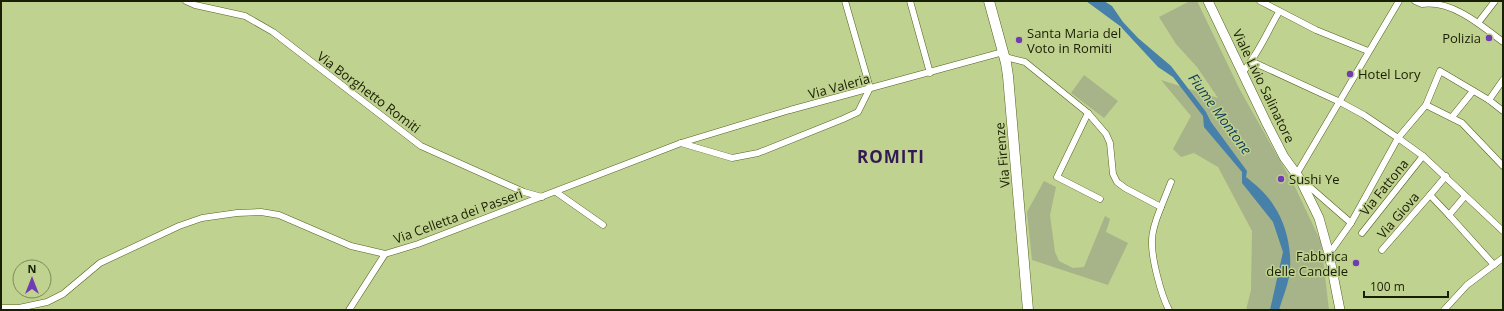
<svg xmlns="http://www.w3.org/2000/svg" width="1504" height="311" viewBox="0 0 1504 311" font-family="'Open Sans',sans-serif">
<rect width="100%" height="100%" fill="#c0d28f"/>
<g fill="#a7b389">
<path d="M 1190,1 L 1197,1 L 1240,90 L 1295,187 L 1321,242 L 1329,310 L 1246,310 L 1251,290 L 1252,231 L 1218,167 L 1194,153 L 1181,157 L 1173,149 L 1191,116 L 1161,80 L 1218,98 L 1197,67 L 1176,44 L 1159,17 Z"/>
<path d="M 1084,75 L 1118,101 L 1104,118 L 1071,93 Z"/>
<path d="M 1044,181 L 1056,187 L 1050,215 L 1055,252 L 1059,261 L 1073,268 L 1084,267 L 1105,216 L 1110,219 L 1106,232 L 1128,243 L 1108,285 L 1032,260 L 1027,212 Z"/>
</g>
<path fill="#4780a8" d="M 1086,1 L 1104,1 L 1112,6 L 1123,22 L 1138,38 L 1171,66 L 1206,112 L 1211,122 L 1247,171 L 1246,177 C 1256,185 1267,194 1274,206 C 1287,225 1293,254 1289,277 C 1287,288 1282,299 1279,310 L 1270,310 L 1283,252 L 1273,222 L 1242,183 L 1242,172 L 1204,127 L 1203,116 L 1173,77 L 1158,67 L 1120,26 Z"/>
<g fill="none" stroke-linecap="round" stroke-linejoin="round">
<g stroke="#536221" stroke-width="7">
<g id="street">
<path d="M 186,1 L 195,5 L 245,16 L 273,32 L 421,146 L 508,185 L 524,192 L 542,197"/>
<path d="M 910,1 L 930,73"/>
<path d="M 1260,1 L 1316,30 L 1368,51"/>
<path d="M 1415,1 L 1422,4 C 1452,0 1481,25 1503,42"/>
<path d="M 1478,23 L 1495,1"/>
<path d="M 1005,57 L 1025,62 L 1088,113 L 1106,134 L 1110,143 L 1113,174 L 1117,182 L 1125,188 L 1161,207 C 1157,217 1152,229 1152,240 C 1151,257 1161,295 1169,310"/>
<path d="M 1253,62 L 1340,102 L 1364,115 L 1398,138 L 1423,156 L 1503,231"/>
<path d="M 1242,73 C 1258,55 1267,32 1279,12"/>
<path d="M 1489,100 L 1503,80"/>
<path d="M 1426,105 L 1462,123 L 1503,166"/>
<path d="M 1088,113 L 1057,177 L 1100,199"/>
<path d="M 1452,117 L 1473,91"/>
<path d="M 681,143 L 732,158 L 758,153 L 843,119 L 858,112 L 870,88 L 845,1"/>
<path d="M 1296,175 L 1399,1"/>
<path d="M 1446,176 L 1430,195 L 1449,215 L 1465,196"/>
<path d="M 1304,182 L 1351,223"/>
<path d="M 556,192 L 603,225"/>
<path d="M 1161,207 L 1171,182"/>
<path d="M 1449,215 L 1494,265"/>
<path d="M 1362,233 L 1423,156"/>
<path d="M 1382,250 L 1430,195"/>
<path d="M 1329,254 L 1351,223 L 1398,138 L 1426,105 L 1440,71 L 1489,100 L 1503,111"/>
<path d="M 1,308 L 19,308 L 47,302 L 63,294 L 100,263 L 179,226 L 202,218 L 237,213 L 261,212 L 279,215 L 351,246 L 385,254 L 418,244 L 681,143 L 790,110 L 1003,52"/>
<path d="M 349,310 L 385,254"/>
<path d="M 1444,310 L 1467,285 L 1503,258"/>
</g>
</g>
<g stroke="#536221" stroke-width="10">
<path id="secondary" d="M 1208,1 L 1267,124 L 1284,157 L 1300,179 L 1319,218 L 1329,254 L 1340,310"/>
</g>
<g stroke="#536221" stroke-width="11">
<path id="primary" d="M 989,1 L 1006,63 L 1008,76 L 1028,310"/>
</g>
<use href="#street" stroke="#fff" stroke-width="6"/>
<use href="#secondary" stroke="#fff" stroke-width="9"/>
<use href="#primary" stroke="#fff" stroke-width="10"/>
</g>
<g fill="#713bb2" stroke="#c0d28f" stroke-width="1.5">
<circle cx="1489" cy="38" r="4"/>
<circle cx="1019" cy="40" r="4"/>
<circle cx="1350" cy="74" r="4"/>
<circle cx="1281" cy="179" r="4"/>
<circle cx="1356" cy="263" r="4"/>
</g>
<g text-anchor="middle" stroke-width="3" stroke-linejoin="round" paint-order="stroke">
<g font-size="13" fill="#191f05" stroke="#c0d28f" text-anchor="start">
<text x="1027" y="38">Santa Maria del<tspan x="1027" dy="15">Voto in Romiti</tspan></text>
<text x="1481" y="43" text-anchor="end">Polizia</text>
<text x="1358" y="79">Hotel Lory</text>
<text x="1289" y="184">Sushi Ye</text>
<text x="1348" y="261" text-anchor="end">Fabbrica<tspan x="1348" dy="15">delle Candele</tspan></text>
</g>
<g font-size="13" fill="#191f05" stroke="#c0d28f">
<text transform="translate(839 86) rotate(-15)" y="5">Via Valeria</text>
<text transform="translate(1264 86) rotate(64)" y="5">Viale Livio Salinatore</text>
<text transform="translate(369 92) rotate(37)" y="5">Via Borghetto Romiti</text>
<text transform="translate(1002 155) rotate(-95)" y="5">Via Firenze</text>
<text transform="translate(1384 187) rotate(-51)" y="5">Via Fattona</text>
<text transform="translate(1398 215) rotate(-49)" y="5">Via Giova</text>
<text transform="translate(458 216) rotate(-20)" y="5">Via Celletta dei Passeri</text>
</g>
<g font-size="14" font-style="italic" fill="#12405d" stroke="#c0d28f">
<text transform="translate(1220 114) rotate(54)" y="5">Fiume Montone</text>
</g>
<g font-size="17" font-weight="bold" letter-spacing="1" fill="#331a53" stroke="#c0d28f">
<text x="891" y="163">ROMITI</text>
</g>
</g>
<rect width="1504" height="311" fill="none" stroke="#191f05" stroke-width="4"/>
<g transform="translate(32 279)"><circle r="19" fill="#c0d28f" stroke="#7d8a58"/>
<path d="M0-3L7 15L0 10L-7 15Z" fill="#713bb2"/>
<text y="-6" font-size="11" font-weight="bold" text-anchor="middle" fill="#191f05">N</text>
</g>
<path d="M1364 291v6h84v-6" fill="none" stroke="#191f05" stroke-width="2"/>
<text x="1370" y="291" font-size="12" fill="#191f05" stroke="#c0d28f" stroke-width="3" paint-order="stroke">100 m</text>
</svg>
